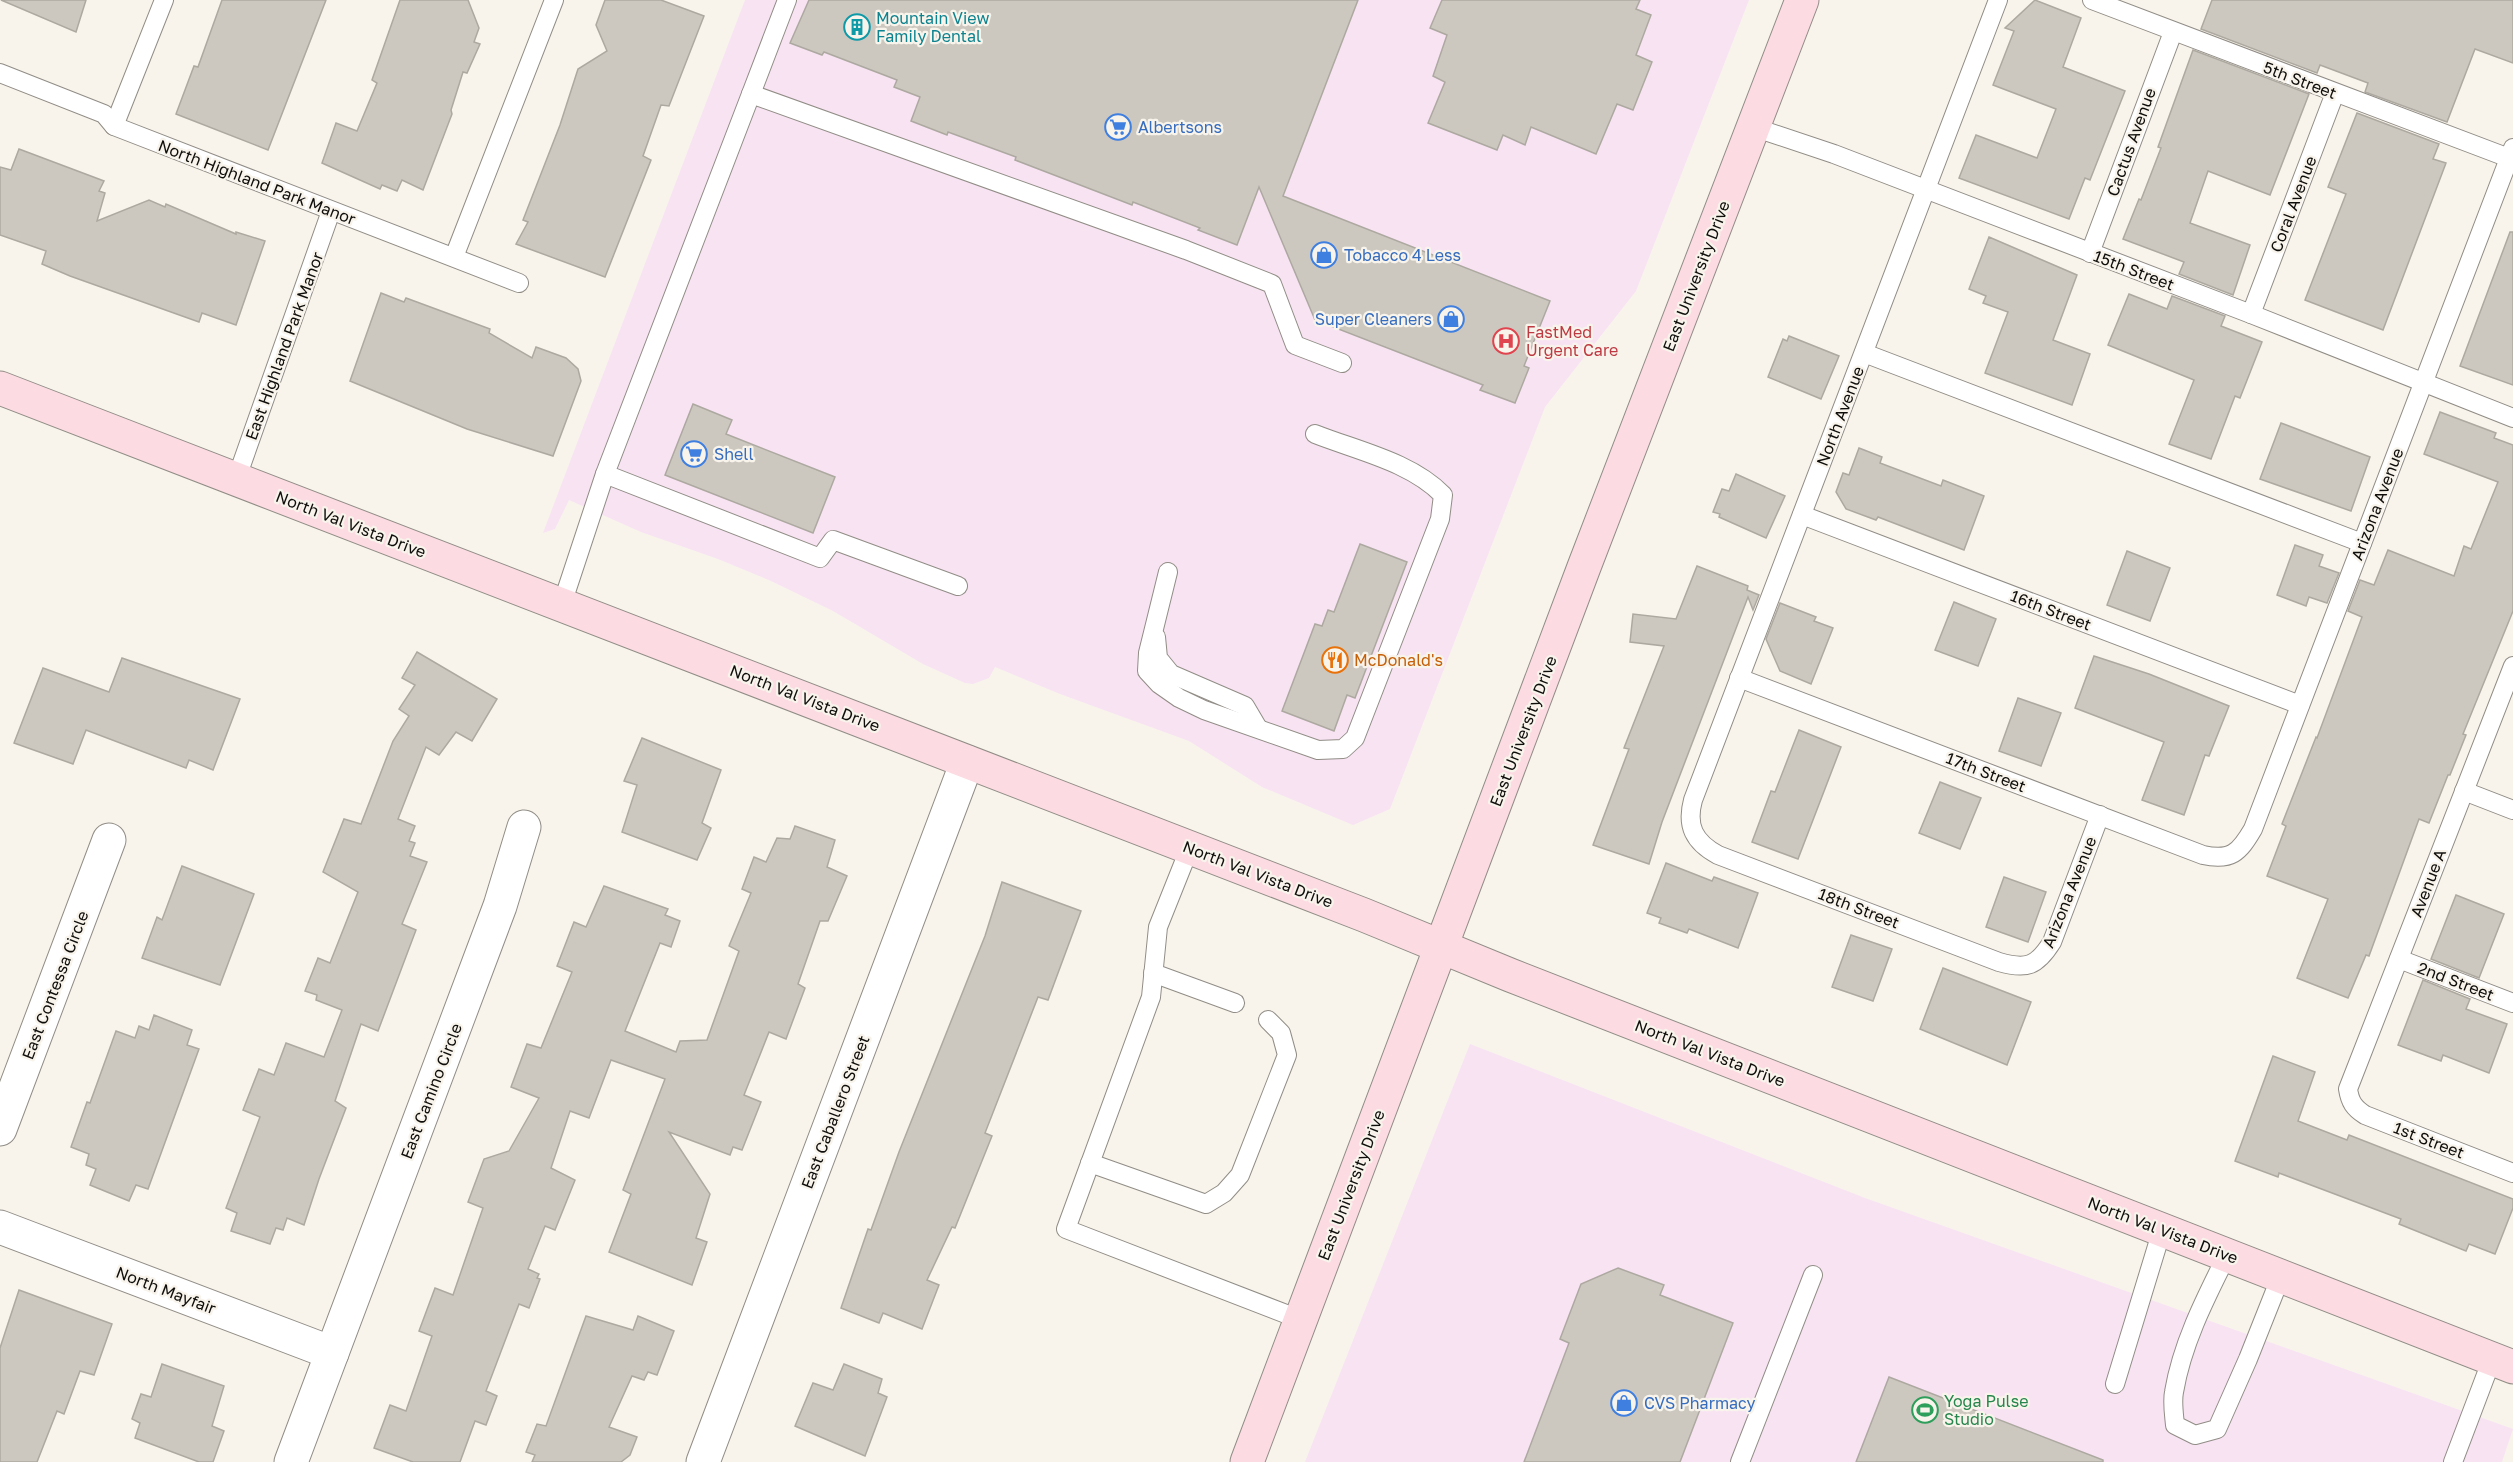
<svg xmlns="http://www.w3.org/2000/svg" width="2513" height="1462" viewBox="0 0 2513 1462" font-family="'Golos Text',sans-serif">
<rect width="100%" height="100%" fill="#f8f4ec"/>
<g fill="#f8e3f3">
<path d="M 745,0 L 1749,0 L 1636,291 L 1545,407 L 1390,809 L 1353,825 L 1262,787 L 1189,741 L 1060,694 L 995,667 L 989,678 L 973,684 L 965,683 L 923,664 L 833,611 L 771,581 L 718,559 L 641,532 L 569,500 L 555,529 L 543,533 Z"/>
<path d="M 1470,1044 L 1865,1198 L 2513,1429 L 2502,1462 L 1305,1462 Z"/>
</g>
<g fill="#ccc8c0" stroke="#ada9a1" stroke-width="1.5">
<path d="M 1,0 L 86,0 L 76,32 Z"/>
<path d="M 222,0 L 326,0 L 268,150 L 176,114 L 194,66 L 198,67 Z"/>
<path d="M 400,0 L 468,0 L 479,28 L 474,42 L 480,44 L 467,73 L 463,72 L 451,110 L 452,114 L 423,190 L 402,180 L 397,191 L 382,185 L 380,189 L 322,163 L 336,123 L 357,131 L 377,83 L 372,80 Z"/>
<path d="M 605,0 L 661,0 L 704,16 L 669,106 L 661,105 L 643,156 L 651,160 L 605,277 L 516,244 L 528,222 L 523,220 L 560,125 L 578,69 L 607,51 L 596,25 Z"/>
<path d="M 809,0 L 1358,0 L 1283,196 L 1550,301 L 1524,366 L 1529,368 L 1515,403 L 1480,390 L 1483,385 L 1315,320 L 1259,187 L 1237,245 L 1198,230 L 1200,228 L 1133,202 L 1132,205 L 1015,160 L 1016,157 L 948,132 L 947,135 L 911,121 L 920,97 L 894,87 L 897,80 L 824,52 L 822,55 L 790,43 Z"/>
<path d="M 1442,0 L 1640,0 L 1636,9 L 1651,15 L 1636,55 L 1652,62 L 1633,110 L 1617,104 L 1596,154 L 1531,127 L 1525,145 L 1503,135 L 1497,150 L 1428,123 L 1445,82 L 1433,76 L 1447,35 L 1430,28 Z"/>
<path d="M 2035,0 L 2081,18 L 2063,67 L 2125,91 L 2090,180 L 2085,178 L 2069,219 L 1959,178 L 1976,135 L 2037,158 L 2056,109 L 1993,85 L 2014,31 L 2005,28 Z"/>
<path d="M 2212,0 L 2513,0 L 2513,63 L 2475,49 L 2447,122 L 2365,92 L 2368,83 L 2320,65 L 2317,73 L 2201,29 Z"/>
<path d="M 2193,50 L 2309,94 L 2270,195 L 2208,171 L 2190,223 L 2250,245 L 2233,295 L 2179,274 L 2184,262 L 2123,239 L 2139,199 L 2141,200 L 2161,148 L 2158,147 Z"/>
<path d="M 2357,113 L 2439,144 L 2433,159 L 2446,163 L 2383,330 L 2305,300 L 2346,194 L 2328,187 Z"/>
<path d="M 19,149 L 104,181 L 99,191 L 105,193 L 97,221 L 149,200 L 165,207 L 166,204 L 236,234 L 236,232 L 265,241 L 236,325 L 202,313 L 199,322 L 70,276 L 42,264 L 46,251 L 0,235 L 0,167 L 11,170 Z"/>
<path d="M 2510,232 L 2513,232 L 2513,385 L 2460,366 Z"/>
<path d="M 1989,237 L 2077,275 L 2053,340 L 2090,354 L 2072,405 L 1985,373 L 2008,312 L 1983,303 L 1986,296 L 1969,289 Z"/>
<path d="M 381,293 L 404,302 L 406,298 L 490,329 L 489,333 L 532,358 L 536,347 L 566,358 L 578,369 L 581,381 L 553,456 L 467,429 L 350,381 Z"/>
<path d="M 2129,294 L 2167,309 L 2172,296 L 2225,316 L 2221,326 L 2262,342 L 2240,398 L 2235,396 L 2211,459 L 2169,444 L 2194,380 L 2108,345 Z"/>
<path d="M 1789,336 L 1839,356 L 1821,399 L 1768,377 L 1783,339 L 1787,341 Z"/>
<path d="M 693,404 L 732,420 L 726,434 L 835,477 L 813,533 L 665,475 Z"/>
<path d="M 2440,412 L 2496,433 L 2494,438 L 2513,445 L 2513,611 L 2463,734 L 2466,735 L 2450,775 L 2448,775 L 2429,823 L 2419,819 L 2369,956 L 2366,955 L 2348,998 L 2297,978 L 2328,899 L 2267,876 L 2286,826 L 2282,824 L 2316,737 L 2317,738 L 2362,617 L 2348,611 L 2360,580 L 2374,585 L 2388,550 L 2454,576 L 2464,546 L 2471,549 L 2498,482 L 2424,454 Z"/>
<path d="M 2281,423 L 2370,457 L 2351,511 L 2260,479 Z"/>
<path d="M 1859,448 L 1882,457 L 1880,463 L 1941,486 L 1943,480 L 1984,496 L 1964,550 L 1878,517 L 1876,520 L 1846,509 L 1836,492 L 1843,473 L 1849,475 Z"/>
<path d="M 1736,474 L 1785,496 L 1766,538 L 1719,517 L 1720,514 L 1713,512 L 1722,489 L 1729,491 Z"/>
<path d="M 1360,544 L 1407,562 L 1355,698 L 1347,695 L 1334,731 L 1282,711 L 1315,624 L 1322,626 L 1328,610 L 1334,612 Z"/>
<path d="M 2295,545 L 2323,555 L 2319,566 L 2339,573 L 2327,603 L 2309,597 L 2306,606 L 2277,595 Z"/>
<path d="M 2127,551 L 2170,568 L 2150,621 L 2107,605 Z"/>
<path d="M 1697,566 L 1748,586 L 1747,590 L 1759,595 L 1753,610 L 1748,597 L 1662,822 L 1649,864 L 1593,845 L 1629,749 L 1624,748 L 1664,646 L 1630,642 L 1633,614 L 1676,619 Z"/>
<path d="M 1954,602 L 1996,619 L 1978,666 L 1935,650 Z"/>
<path d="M 1780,603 L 1816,617 L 1814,621 L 1833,628 L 1811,684 L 1780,671 L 1766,639 Z"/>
<path d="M 417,652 L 497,699 L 472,741 L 456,732 L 439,755 L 426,747 L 398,819 L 415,826 L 409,841 L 415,843 L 410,856 L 427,862 L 402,924 L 416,930 L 378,1031 L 361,1024 L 335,1101 L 346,1108 L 319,1179 L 304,1225 L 287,1218 L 283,1230 L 276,1228 L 270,1244 L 231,1231 L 237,1213 L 226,1208 L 260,1117 L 243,1110 L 259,1069 L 274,1075 L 286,1043 L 324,1057 L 342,1010 L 316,1000 L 317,995 L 305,991 L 318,958 L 330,963 L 358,892 L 323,872 L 344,819 L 361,824 L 393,741 L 409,716 L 399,709 L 415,685 L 402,678 Z"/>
<path d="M 2094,656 L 2149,674 L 2229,706 L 2209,756 L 2205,755 L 2184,815 L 2142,800 L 2164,742 L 2075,708 Z"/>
<path d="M 122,658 L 240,699 L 213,770 L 189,760 L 186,768 L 86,730 L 73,764 L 14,743 L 43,668 L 109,692 Z"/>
<path d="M 2018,698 L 2061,713 L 2041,766 L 1999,751 Z"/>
<path d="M 1799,730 L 1841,747 L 1798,859 L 1752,842 L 1771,791 L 1775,792 Z"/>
<path d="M 642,738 L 721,770 L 702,823 L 711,828 L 697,860 L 622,832 L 637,785 L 624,781 Z"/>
<path d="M 1940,782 L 1981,798 L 1960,849 L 1919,833 Z"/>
<path d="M 795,826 L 835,840 L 827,867 L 847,876 L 828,921 L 820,921 L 798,984 L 805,988 L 786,1039 L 769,1032 L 744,1095 L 761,1102 L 742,1150 L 733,1147 L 730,1155 L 669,1132 L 710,1194 L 696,1238 L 707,1242 L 692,1285 L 609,1252 L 631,1194 L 623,1190 L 665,1079 L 611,1060 L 589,1118 L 570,1111 L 551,1168 L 575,1180 L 555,1230 L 545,1226 L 528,1269 L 539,1274 L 537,1278 L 540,1279 L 529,1308 L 519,1304 L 486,1391 L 497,1396 L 486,1425 L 475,1421 L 460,1462 L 413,1462 L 374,1448 L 390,1405 L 406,1411 L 432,1336 L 419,1331 L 435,1288 L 453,1295 L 483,1208 L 468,1202 L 484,1159 L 509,1151 L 539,1098 L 511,1087 L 527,1044 L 541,1048 L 572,972 L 557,966 L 574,922 L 586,927 L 604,886 L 668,909 L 665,915 L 680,921 L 671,947 L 660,943 L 625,1031 L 676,1052 L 680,1041 L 707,1040 L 739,951 L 729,946 L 751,893 L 742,889 L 754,857 L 766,862 L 777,838 L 790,839 Z"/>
<path d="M 1666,863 L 1712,881 L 1714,877 L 1758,893 L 1738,948 L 1689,929 L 1687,933 L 1659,923 L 1661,918 L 1647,913 Z"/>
<path d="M 182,866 L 254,894 L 220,985 L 142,958 L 157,917 L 162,920 Z"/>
<path d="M 2004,877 L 2046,892 L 2028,942 L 1986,927 Z"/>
<path d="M 1002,882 L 1081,911 L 1048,1000 L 1038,997 L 985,1133 L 992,1136 L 955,1228 L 952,1227 L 927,1280 L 939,1285 L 922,1329 L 883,1313 L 879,1323 L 841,1308 L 868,1229 L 871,1230 L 899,1152 L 985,936 Z"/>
<path d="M 2456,895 L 2504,914 L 2479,978 L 2431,959 Z"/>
<path d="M 1851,935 L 1892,949 L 1873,1001 L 1832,987 Z"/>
<path d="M 1943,968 L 2031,1002 L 2007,1065 L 1920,1029 Z"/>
<path d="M 2423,980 L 2470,999 L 2466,1009 L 2507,1024 L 2489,1073 L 2443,1055 L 2441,1061 L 2398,1045 Z"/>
<path d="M 154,1015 L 192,1030 L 187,1045 L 199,1049 L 148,1189 L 136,1185 L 129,1201 L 90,1185 L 96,1169 L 86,1165 L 89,1154 L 71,1147 L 87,1102 L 90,1103 L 116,1031 L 135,1038 L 139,1026 L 149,1030 Z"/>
<path d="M 2273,1056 L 2315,1072 L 2298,1121 L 2347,1140 L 2349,1135 L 2513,1199 L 2513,1208 L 2495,1254 L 2469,1244 L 2466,1251 L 2399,1224 L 2401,1219 L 2279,1173 L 2278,1177 L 2235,1161 Z"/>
<path d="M 1618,1268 L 1664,1285 L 1660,1295 L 1733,1323 L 1680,1462 L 1524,1462 L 1569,1343 L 1560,1339 L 1581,1284 Z"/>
<path d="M 19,1290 L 112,1324 L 94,1375 L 80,1371 L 64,1414 L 57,1411 L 37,1462 L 0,1462 L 0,1348 Z"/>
<path d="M 586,1316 L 633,1330 L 638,1316 L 674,1331 L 657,1375 L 648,1372 L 644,1380 L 632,1376 L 609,1427 L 637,1437 L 630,1455 L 621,1462 L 532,1462 L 535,1455 L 526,1452 L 537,1424 L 546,1426 Z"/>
<path d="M 162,1364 L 224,1386 L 212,1426 L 224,1431 L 213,1462 L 199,1462 L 135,1438 L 140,1423 L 132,1419 L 141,1394 L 151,1397 Z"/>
<path d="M 844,1364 L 882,1379 L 878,1393 L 887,1397 L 865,1456 L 795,1426 L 813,1383 L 833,1390 Z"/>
<path d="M 1889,1377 L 2103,1460 L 2103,1462 L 1856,1462 Z"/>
</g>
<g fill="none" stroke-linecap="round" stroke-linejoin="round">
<g stroke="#918d86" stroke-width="20">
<g id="lane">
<path d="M 1998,0 L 1693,800 C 1686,826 1694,842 1718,855 L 1999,962 C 2027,970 2037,966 2052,942 L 2100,815"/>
<path d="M 2092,0 L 2509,158"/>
<path d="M 0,73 L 104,114 L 114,126 L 519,283"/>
<path d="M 751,94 L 787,0"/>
<path d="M 114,126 L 164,0"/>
<path d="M 1753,127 L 1834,154 L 2251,314 L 2513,418"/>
<path d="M 2090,253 L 2173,32"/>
<path d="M 454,257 L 554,0"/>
<path d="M 2251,314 L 2335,93"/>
<path d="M 1864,353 L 2362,543"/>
<path d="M 236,480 L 331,211"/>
<path d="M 1802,515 L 2300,705"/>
<path d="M 1168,572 L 1148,653 L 1147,671 L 1159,684 L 1179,698 L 1204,710 L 1318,750 L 1343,749 L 1355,738 L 1440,519 L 1443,495 C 1411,462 1358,451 1315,434"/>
<path d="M 958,586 L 833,540 L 820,558 L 605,474 L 751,94 L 1186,250 L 1272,284 L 1295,345 L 1342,363"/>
<path d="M 562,604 L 605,474"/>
<path d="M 1156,637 L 1158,658 L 1171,674 L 1245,706 L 1258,728"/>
<path d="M 2513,666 L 2348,1089 C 2350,1102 2354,1108 2365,1115 L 2513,1173"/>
<path d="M 1739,678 L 2203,855 C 2231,861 2239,853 2253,829 L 2513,148"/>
<path d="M 2464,791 L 2513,810"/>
<path d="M 1190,847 L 1158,927 L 1151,997 L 1066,1229 L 1299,1319"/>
<path d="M 2399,959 L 2513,1003"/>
<path d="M 1153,973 L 1235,1003"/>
<path d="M 1090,1163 L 1206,1204 L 1224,1193 L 1240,1175 L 1287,1055 L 1281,1033 L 1268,1020"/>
<path d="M 2227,1255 C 2205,1299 2182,1344 2174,1392 C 2172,1402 2174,1414 2175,1425 L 2195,1435 L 2217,1429 L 2248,1359 L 2281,1276"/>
<path d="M 2115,1384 L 2162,1230"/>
<path d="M 1740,1462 L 1813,1275"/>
<path d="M 2453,1462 L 2492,1359"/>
</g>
</g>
<g stroke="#918d86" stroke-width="35">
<g id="street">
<path d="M 0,1129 L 109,840"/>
<path d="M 0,1227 L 332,1353"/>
<path d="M 291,1462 L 500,906 L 524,827"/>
<path d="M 703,1462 L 967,762"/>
</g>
</g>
<g stroke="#918d86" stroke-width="35">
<g id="secondary">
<path d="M 0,388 L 1364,915 L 1510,975 L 2513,1367"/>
<path d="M 1247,1462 L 1584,567 L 1802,0"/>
</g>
</g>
<use href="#lane" stroke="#fff" stroke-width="18"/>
<use href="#street" stroke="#fff" stroke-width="33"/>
<use href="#secondary" stroke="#fcdbe2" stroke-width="33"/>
</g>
<defs>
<g id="building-ring" transform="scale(1.35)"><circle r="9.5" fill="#f8f4ec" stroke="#0f9aa8" stroke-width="1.5"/><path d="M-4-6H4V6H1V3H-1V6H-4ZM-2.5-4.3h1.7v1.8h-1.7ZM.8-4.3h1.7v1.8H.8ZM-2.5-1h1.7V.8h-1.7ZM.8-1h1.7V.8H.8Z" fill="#0f9aa8"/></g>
<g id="supermarket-ring" transform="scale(1.35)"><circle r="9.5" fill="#f8f4ec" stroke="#3f7fe0" stroke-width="1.5"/><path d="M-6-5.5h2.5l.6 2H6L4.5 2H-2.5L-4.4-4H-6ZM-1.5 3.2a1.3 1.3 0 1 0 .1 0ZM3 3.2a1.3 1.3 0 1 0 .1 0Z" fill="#3f7fe0"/></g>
<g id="shop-ring" transform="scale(1.35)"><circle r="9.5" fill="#f8f4ec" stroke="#3f7fe0" stroke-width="1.5"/><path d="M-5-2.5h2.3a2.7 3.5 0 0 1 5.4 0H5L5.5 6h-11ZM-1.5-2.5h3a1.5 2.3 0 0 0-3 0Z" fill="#3f7fe0"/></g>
<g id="hospital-ring" transform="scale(1.35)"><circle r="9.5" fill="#f8f4ec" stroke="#e0444e" stroke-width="1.5"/><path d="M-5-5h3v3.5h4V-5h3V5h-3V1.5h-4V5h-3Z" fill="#e0444e"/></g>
<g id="restaurant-ring" transform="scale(1.35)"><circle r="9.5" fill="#f8f4ec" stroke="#e8710a" stroke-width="1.5"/><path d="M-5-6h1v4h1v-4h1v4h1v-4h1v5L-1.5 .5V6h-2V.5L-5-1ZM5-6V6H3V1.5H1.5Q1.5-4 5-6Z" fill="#e8710a"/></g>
<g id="stadium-ring" transform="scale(1.35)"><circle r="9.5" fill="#f8f4ec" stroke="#2e9e5b" stroke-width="1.5"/><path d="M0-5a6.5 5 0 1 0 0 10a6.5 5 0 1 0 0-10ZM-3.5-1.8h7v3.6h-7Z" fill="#2e9e5b"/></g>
</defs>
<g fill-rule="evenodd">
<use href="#building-ring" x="857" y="27"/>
<use href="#supermarket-ring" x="1118" y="127"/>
<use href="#shop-ring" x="1324" y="255"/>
<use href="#shop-ring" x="1451" y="319"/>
<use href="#hospital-ring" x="1506" y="341"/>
<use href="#supermarket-ring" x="694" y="454"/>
<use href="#restaurant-ring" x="1335" y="660"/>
<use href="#shop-ring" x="1624" y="1403"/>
<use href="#stadium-ring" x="1925" y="1410"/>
</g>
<g text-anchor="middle" stroke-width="4.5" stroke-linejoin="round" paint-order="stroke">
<g font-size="16" fill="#0d838f" stroke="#f8f4ec" text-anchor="start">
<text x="876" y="24">Mountain View<tspan x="876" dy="18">Family Dental</tspan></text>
</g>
<g font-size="16" fill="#0f0e0b" stroke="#f8f4ec">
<text transform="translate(2300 80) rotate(21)" y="6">5th Street</text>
<text transform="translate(2131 142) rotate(-70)" y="6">Cactus Avenue</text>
<text transform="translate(257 182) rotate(21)" y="6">North Highland Park Manor</text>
<text transform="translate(2293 204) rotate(-69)" y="6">Coral Avenue</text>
<text transform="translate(2134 270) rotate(21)" y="6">15th Street</text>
<text transform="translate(1696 276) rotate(-69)" y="6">East University Drive</text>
<text transform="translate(284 346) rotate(-70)" y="6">East Highland Park Manor</text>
<text transform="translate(1840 416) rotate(-69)" y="6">North Avenue</text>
<text transform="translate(2377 504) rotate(-69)" y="6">Arizona Avenue</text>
<text transform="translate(351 524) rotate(21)" y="6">North Val Vista Drive</text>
<text transform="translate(2051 610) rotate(21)" y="6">16th Street</text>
<text transform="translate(805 698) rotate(21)" y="6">North Val Vista Drive</text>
<text transform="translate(1523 731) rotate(-69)" y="6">East University Drive</text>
<text transform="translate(1986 772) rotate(21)" y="6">17th Street</text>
<text transform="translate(1258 874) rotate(21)" y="6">North Val Vista Drive</text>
<text transform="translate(2428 883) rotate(-69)" y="6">Avenue A</text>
<text transform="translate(2069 892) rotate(-68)" y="6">Arizona Avenue</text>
<text transform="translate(1859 908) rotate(21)" y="6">18th Street</text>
<text transform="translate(2456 981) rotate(21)" y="6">2nd Street</text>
<text transform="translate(55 985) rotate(-69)" y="6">East Contessa Circle</text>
<text transform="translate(1710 1053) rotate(21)" y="6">North Val Vista Drive</text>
<text transform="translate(431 1091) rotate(-69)" y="6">East Camino Circle</text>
<text transform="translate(835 1112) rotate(-69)" y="6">East Caballero Street</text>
<text transform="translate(2429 1140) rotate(21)" y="6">1st Street</text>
<text transform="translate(1351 1185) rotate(-69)" y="6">East University Drive</text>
<text transform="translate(2163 1230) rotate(21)" y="6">North Val Vista Drive</text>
<text transform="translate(166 1290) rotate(21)" y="6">North Mayfair</text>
</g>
<g font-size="16" fill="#366cbe" stroke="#f8f4ec" text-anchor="start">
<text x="1138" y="133">Albertsons</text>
<text x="1344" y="261">Tobacco 4 Less</text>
<text x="1432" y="325" text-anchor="end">Super Cleaners</text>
<text x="714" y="460">Shell</text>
<text x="1644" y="1409">CVS Pharmacy</text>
</g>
<g font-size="16" fill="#be3a42" stroke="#f8f4ec" text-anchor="start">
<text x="1526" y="338">FastMed<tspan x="1526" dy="18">Urgent Care</tspan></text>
</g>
<g font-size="16" fill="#c56008" stroke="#f8f4ec" text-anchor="start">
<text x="1354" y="666">McDonald's</text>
</g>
<g font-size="16" fill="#27864d" stroke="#f8f4ec" text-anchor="start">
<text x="1944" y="1407">Yoga Pulse<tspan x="1944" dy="18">Studio</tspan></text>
</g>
</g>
</svg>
